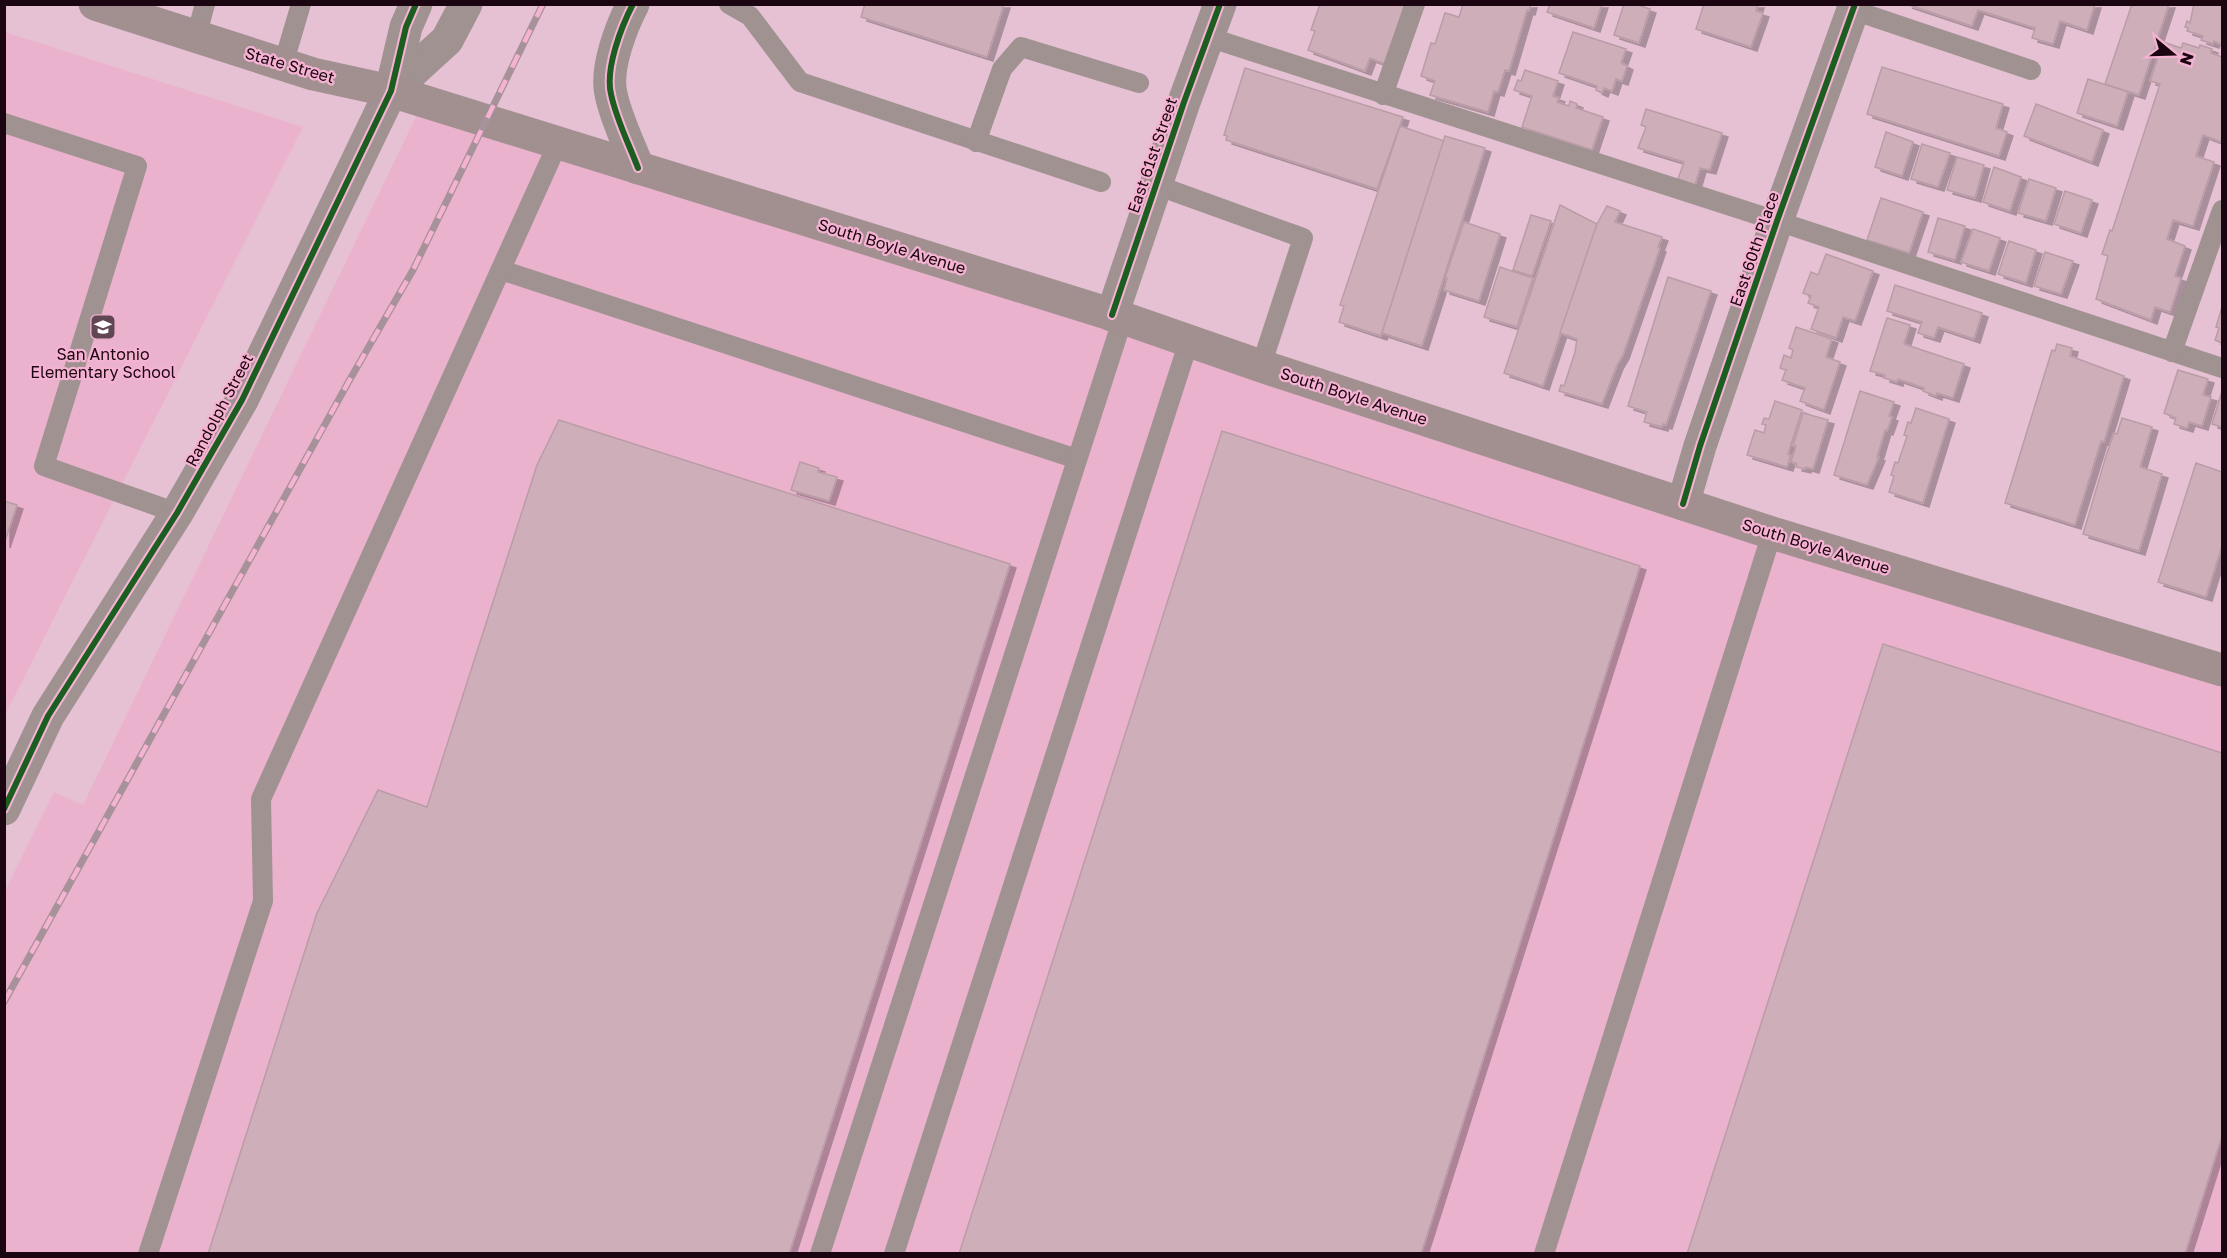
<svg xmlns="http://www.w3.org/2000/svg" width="2227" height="1258" viewBox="0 0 2227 1258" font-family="'Golos Text',sans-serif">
<defs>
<filter id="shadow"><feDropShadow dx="6" dy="4" stdDeviation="0" flood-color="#0004"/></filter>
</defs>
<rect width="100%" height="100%" fill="#e6c1d3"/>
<g fill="#ebb2ce">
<path d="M 5,32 L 303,127 L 5,715 Z"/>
<path d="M 427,94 L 2222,673 L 2222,1253 L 5,1253 L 4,893 L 54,792 L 83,805 Z"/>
</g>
<g fill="#ceafb9" stroke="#b99ca6" stroke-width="1.5" filter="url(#shadow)">
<path d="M 865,4 L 1004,4 L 987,57 L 861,17 Z"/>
<path d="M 1320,4 L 1405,4 L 1385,64 L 1370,58 L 1365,71 L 1308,50 L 1315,31 L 1311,30 Z"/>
<path d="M 1463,4 L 1531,4 L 1529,11 L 1527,10 L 1509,71 L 1505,70 L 1498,92 L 1494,91 L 1488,112 L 1430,95 L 1435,81 L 1421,76 L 1431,43 L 1435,44 L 1445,13 L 1459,17 Z"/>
<path d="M 1550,4 L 1602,4 L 1594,28 L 1547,12 Z"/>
<path d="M 1624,4 L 1635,4 L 1650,9 L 1639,43 L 1614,35 Z"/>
<path d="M 1704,4 L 1758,4 L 1756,11 L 1763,13 L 1751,47 L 1696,29 Z"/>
<path d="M 1906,4 L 2095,4 L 2087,30 L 2060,21 L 2053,44 L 2032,38 L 2035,28 L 1978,10 L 1972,26 Z"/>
<path d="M 2132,4 L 2169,4 L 2139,95 L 2105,84 Z"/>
<path d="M 2194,4 L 2222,4 L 2222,45 L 2214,41 L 2213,44 L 2201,40 L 2203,36 L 2187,31 L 2188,28 L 2185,27 L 2187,21 L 2190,23 Z"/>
<path d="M 1573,32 L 1626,49 L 1621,63 L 1627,66 L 1622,81 L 1616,79 L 1612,91 L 1604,88 L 1602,93 L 1596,90 L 1597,86 L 1559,73 Z"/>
<path d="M 2163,42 L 2181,48 L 2183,43 L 2199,48 L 2200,45 L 2212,49 L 2211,53 L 2222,57 L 2222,136 L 2221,142 L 2203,135 L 2196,156 L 2214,162 L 2193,226 L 2173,220 L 2167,239 L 2185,246 L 2175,276 L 2181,278 L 2170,312 L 2155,307 L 2151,320 L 2096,299 L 2108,256 L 2102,254 L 2110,230 L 2112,231 L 2160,84 L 2150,81 Z"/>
<path d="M 1882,67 L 2003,104 L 1996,128 L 2007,132 L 1999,156 L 1867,114 Z"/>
<path d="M 1245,68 L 1403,117 L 1377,189 L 1226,140 L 1227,136 L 1224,135 Z"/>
<path d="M 1525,70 L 1558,81 L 1553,96 L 1559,98 L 1557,102 L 1569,106 L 1570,101 L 1577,104 L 1576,108 L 1603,117 L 1592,150 L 1522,127 L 1532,96 L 1514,90 L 1518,80 L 1521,81 Z"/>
<path d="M 2088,79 L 2128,92 L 2117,126 L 2077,113 Z"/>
<path d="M 2036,104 L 2103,130 L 2092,162 L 2024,136 Z"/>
<path d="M 1646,109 L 1722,133 L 1710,170 L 1700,168 L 1695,185 L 1678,179 L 1684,162 L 1638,148 L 1646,127 L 1641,125 Z"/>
<path d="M 1400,126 L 1444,141 L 1381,336 L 1339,322 L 1344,306 L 1340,305 Z"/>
<path d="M 1886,132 L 1913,142 L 1902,176 L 1875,167 Z"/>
<path d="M 1445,136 L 1485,148 L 1422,346 L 1382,333 Z"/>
<path d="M 1922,144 L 1950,153 L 1938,187 L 1911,179 Z"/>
<path d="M 1957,157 L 1984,165 L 1975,198 L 1947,190 Z"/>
<path d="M 1994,167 L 2021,177 L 2010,211 L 1983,202 Z"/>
<path d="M 2029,179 L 2056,188 L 2046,221 L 2018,213 Z"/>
<path d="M 2065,191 L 2092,200 L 2081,233 L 2054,224 Z"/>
<path d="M 1881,198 L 1923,212 L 1909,253 L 1867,240 Z"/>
<path d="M 1560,205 L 1597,224 L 1543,386 L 1504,373 Z"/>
<path d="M 1607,206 L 1620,211 L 1615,222 L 1662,237 L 1658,247 L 1660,248 L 1623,355 L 1617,365 L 1602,404 L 1559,391 L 1561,385 L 1564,386 L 1575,352 L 1577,339 L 1560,333 L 1597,224 Z"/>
<path d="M 1531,215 L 1551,221 L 1532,276 L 1513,270 Z"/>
<path d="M 1938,218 L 1965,226 L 1955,260 L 1928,252 Z"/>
<path d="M 1464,222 L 1500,234 L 1479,301 L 1444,290 L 1447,278 L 1445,278 Z"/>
<path d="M 1973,229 L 2000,238 L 1989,271 L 1961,262 Z"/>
<path d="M 2009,241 L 2036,250 L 2026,283 L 1998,274 Z"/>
<path d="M 2045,252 L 2073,261 L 2061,294 L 2034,286 Z"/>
<path d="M 1826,254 L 1873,271 L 1855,321 L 1843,317 L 1836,338 L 1811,329 L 1819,307 L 1808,303 L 1811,296 L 1803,293 L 1811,272 L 1818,275 Z"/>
<path d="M 1500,267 L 1533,278 L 1517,327 L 1484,317 Z"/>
<path d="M 1668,277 L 1711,291 L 1666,425 L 1663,424 L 1662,427 L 1644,422 L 1647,412 L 1628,406 Z"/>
<path d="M 1895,285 L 1982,313 L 1974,339 L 1938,327 L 1934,338 L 1918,333 L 1922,322 L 1887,311 Z"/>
<path d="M 2222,307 L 2222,343 L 2215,340 L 2219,328 L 2216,327 Z"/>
<path d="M 1887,318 L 1910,325 L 1904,344 L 1964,364 L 1953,398 L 1937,393 L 1936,396 L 1923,391 L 1924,388 L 1898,379 L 1897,382 L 1884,378 L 1885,375 L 1870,371 Z"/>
<path d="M 1796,327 L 1832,339 L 1826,357 L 1840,362 L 1824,410 L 1800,401 L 1805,388 L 1782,380 L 1786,370 L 1780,368 L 1784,355 L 1791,358 L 1793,350 L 1789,348 Z"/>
<path d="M 2057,344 L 2072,348 L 2070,356 L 2124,376 L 2104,442 L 2101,441 L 2075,525 L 2005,503 L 2052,350 L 2055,351 Z"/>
<path d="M 2178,370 L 2208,379 L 2203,395 L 2211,397 L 2202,426 L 2189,422 L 2187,428 L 2174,424 L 2176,418 L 2164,413 Z"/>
<path d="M 1860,391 L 1894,402 L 1889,416 L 1892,417 L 1887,431 L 1885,430 L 1877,457 L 1879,457 L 1867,485 L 1834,475 Z"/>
<path d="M 2222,391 L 2222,427 L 2212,424 Z"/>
<path d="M 1775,401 L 1802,410 L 1788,454 L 1791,455 L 1787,467 L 1747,455 L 1755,430 L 1764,433 L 1766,425 L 1762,424 L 1764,418 L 1769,419 Z"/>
<path d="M 1916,408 L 1949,419 L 1923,503 L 1889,492 L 1894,476 L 1891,475 L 1895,462 L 1898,463 L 1907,436 L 1904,435 L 1908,422 L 1911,423 Z"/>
<path d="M 1803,413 L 1828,420 L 1813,469 L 1806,467 L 1805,469 L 1796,467 L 1797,464 L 1791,462 L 1796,446 L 1793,446 Z"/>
<path d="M 2122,418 L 2152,427 L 2140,467 L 2162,474 L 2139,551 L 2083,534 L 2106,456 L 2114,433 L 2117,434 Z"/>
<path d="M 559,420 L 1010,564 L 789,1254 L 208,1254 L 317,913 L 378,790 L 427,807 L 537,465 Z"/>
<path d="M 1222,431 L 1640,566 L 1421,1254 L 959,1254 Z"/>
<path d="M 800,462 L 819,468 L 818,472 L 837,477 L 829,501 L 791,490 Z"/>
<path d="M 2196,463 L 2222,472 L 2222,546 L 2206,597 L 2158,582 Z"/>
<path d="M 4,501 L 17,505 L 4,544 Z"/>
<path d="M 1883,644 L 2222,753 L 2222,1136 L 2185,1254 L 1687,1254 Z"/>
</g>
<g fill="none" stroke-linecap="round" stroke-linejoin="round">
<g stroke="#9f9291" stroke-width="20">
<path d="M 729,4 L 750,16 L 800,82 L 1101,182"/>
<path d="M 1853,10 L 2031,70"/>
<path d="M 196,37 L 205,4"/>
<path d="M 1208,37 L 1777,221 L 2222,368"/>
<path d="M 283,65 L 301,4"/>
<path d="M 1383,95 L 1415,4"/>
<path d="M 4,123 L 137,166 L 44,466 L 177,513"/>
<path d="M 976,142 L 1002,69 L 1021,47 L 1139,83"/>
<path d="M 1156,185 L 1303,238 L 1261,366"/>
<path d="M 501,270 L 1077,459"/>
<path d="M 2172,352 L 2222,210"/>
<path d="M 148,1254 L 263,901 L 261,799 L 558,143"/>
<path d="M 820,1254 L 1123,318"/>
<path d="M 894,1254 L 1189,341"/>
<path d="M 1544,1254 L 1772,533"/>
</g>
<g stroke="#9f9291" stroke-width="33">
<path d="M 1112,315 L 1184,102 L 1220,4"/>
<path d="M 1683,504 L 1700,446 L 1777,221 L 1855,4"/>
</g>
<g stroke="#9f9291" stroke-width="33">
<path d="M 633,4 C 621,27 605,69 611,94 C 616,119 629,144 638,168"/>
<path d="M 391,91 L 447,40 L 466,4"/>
<path d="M 4,809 L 48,716 L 177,513 L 242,400 L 391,91 L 406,27 L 416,4"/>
</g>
<path stroke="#a29091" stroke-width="33" d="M 95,4 L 313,74 L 391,91 L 1123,318 L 1261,366 L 1772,533 L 2222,670"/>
<g stroke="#a69298" stroke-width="7">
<path id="rail" d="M 4,1002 L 349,381 L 413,270 L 543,4"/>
</g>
<use href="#rail" stroke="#f5b2d2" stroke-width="4.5" stroke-dasharray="14" stroke-linecap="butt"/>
<g stroke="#f5b2d2" stroke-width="10">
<g id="cycleway">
<path d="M 633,4 C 621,27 605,69 611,94 C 616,119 629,144 638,168"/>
<path d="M 1112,315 L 1184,102 L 1220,4"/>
<path d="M 1683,504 L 1700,446 L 1777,221 L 1855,4"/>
<path d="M 4,809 L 48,716 L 177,513 L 242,400 L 391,91 L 406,27 L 416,4"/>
</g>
</g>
<use href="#cycleway" stroke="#1b5e20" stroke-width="6"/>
</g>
<defs>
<g id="school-square" transform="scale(1.35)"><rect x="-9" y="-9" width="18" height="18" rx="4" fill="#614754" stroke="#f5b2d2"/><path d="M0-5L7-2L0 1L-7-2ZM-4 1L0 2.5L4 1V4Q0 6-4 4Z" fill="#fff"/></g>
</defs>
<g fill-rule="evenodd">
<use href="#school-square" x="103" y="327"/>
</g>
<g text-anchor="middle" stroke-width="4.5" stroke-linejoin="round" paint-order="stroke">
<g font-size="16" fill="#1a0510" stroke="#f5b2d2">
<text transform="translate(290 65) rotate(16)" y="6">State Street</text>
<text transform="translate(1152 155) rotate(-71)" y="6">East 61st Street</text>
<text transform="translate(892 246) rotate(17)" y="6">South Boyle Avenue</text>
<text transform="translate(1754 249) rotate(-71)" y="6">East 60th Place</text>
<text transform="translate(1354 396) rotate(18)" y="6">South Boyle Avenue</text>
<text transform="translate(219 410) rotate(-62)" y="6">Randolph Street</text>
<text transform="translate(1816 546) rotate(17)" y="6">South Boyle Avenue</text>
</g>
<g font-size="16" fill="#1a0510" stroke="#f5b2d2">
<text x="103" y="360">San Antonio<tspan x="103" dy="18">Elementary School</tspan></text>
</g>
</g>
<rect width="2227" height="1258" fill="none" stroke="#1a0510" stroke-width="12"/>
<g transform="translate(2173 54) rotate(109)" stroke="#f5b2d2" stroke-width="4.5" paint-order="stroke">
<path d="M0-4.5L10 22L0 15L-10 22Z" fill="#1a0510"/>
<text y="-9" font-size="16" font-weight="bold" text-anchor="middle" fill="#1a0510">N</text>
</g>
</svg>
